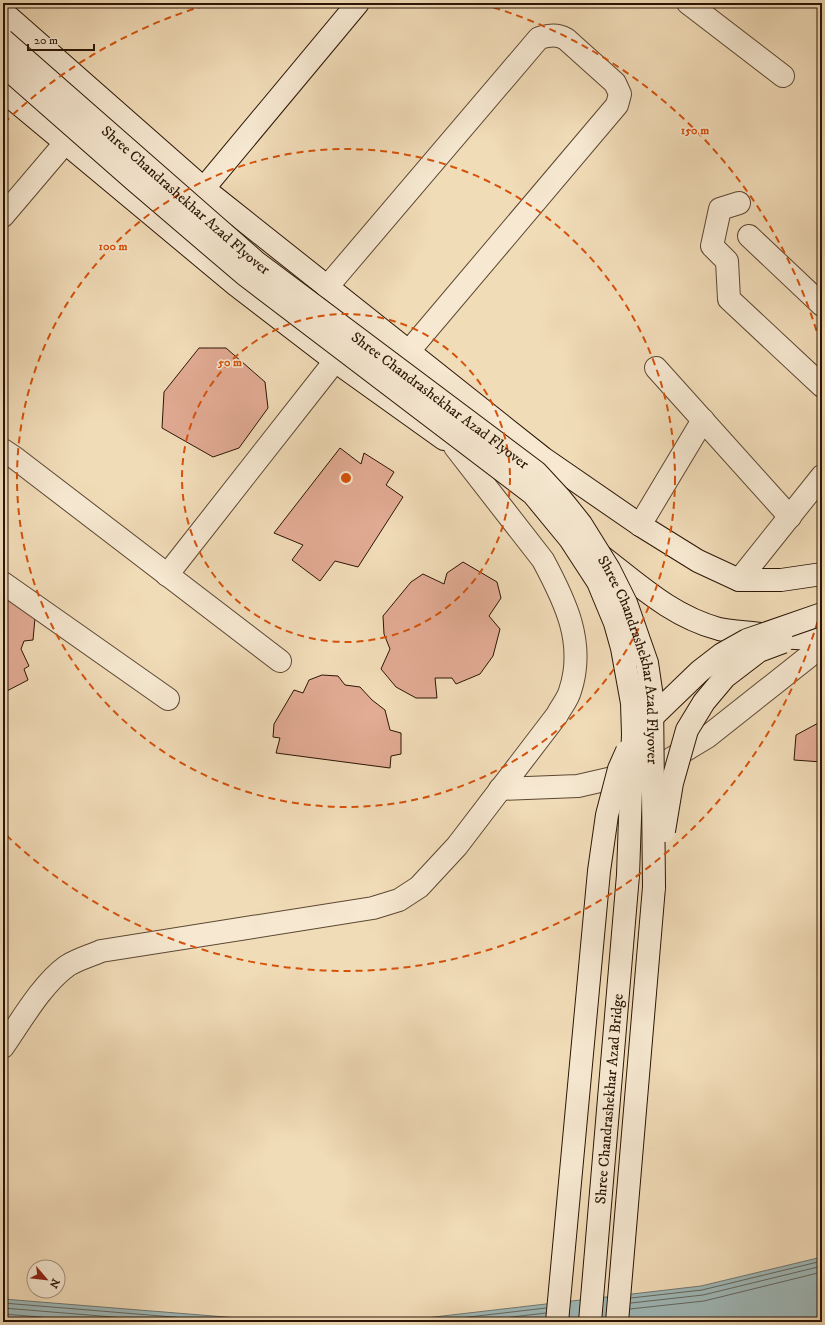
<svg xmlns="http://www.w3.org/2000/svg" width="825" height="1325" viewBox="0 0 825 1325" font-family="'IM FELL DW Pica',serif">
<rect width="100%" height="100%" fill="#f1dcb8"/>
<filter id="stains"><feTurbulence type="fractalNoise" baseFrequency=".005" numOctaves="4"/><feColorMatrix values="0 0 0 0 .2 0 0 0 0 .09 0 0 0 0 .02 0 0 0 .5 -.17"/></filter>
<radialGradient id="worn" r=".72"><stop offset=".6" stop-color="#630" stop-opacity="0"/><stop offset="1" stop-color="#630" stop-opacity=".3"/></radialGradient>
<g fill="#9fb9b9" stroke="#717771">
<path d="M 822,1257 L 822,1322 L 391,1322 L 701,1286 Z"/>
<path d="M 3,1299 L 238,1318 L 263,1322 L 3,1322 Z"/>
</g>
<g fill="none" stroke-linecap="round" stroke-linejoin="round">
<g stroke="#65675f" stroke-width="1">
<path d="M 631,1298 L 702,1290 L 822,1261"/>
<path d="M 3,1303 L 234,1322"/>
<path d="M 631,1303 L 703,1295 L 822,1266"/>
<path d="M 3,1308 L 174,1322"/>
<path d="M 630,1309 L 704,1301 L 822,1272"/>
<path d="M 3,1314 L 102,1322"/>
<path d="M 426,1322 L 546,1308"/>
<path d="M 469,1322 L 546,1313"/>
</g>
</g>
<g fill="#e2ab94" stroke="#2b1505">
<path d="M 199,348 L 226,348 L 265,382 L 268,408 L 239,448 L 213,457 L 162,428 L 164,392 Z"/>
<path d="M 340,448 L 361,464 L 364,453 L 394,472 L 386,485 L 403,497 L 358,567 L 335,561 L 320,581 L 292,560 L 303,545 L 274,533 Z"/>
<path d="M 463,562 L 497,582 L 501,598 L 489,616 L 500,629 L 493,656 L 480,674 L 456,684 L 452,678 L 435,678 L 437,698 L 416,698 L 396,687 L 381,669 L 390,649 L 384,634 L 383,616 L 411,582 L 423,574 L 444,584 L 447,573 Z"/>
<path d="M 5,599 L 32,608 L 29,615 L 35,618 L 33,640 L 24,641 L 21,649 L 29,666 L 24,669 L 28,680 L 3,693 L 3,600 Z"/>
<path d="M 322,675 L 338,676 L 345,685 L 360,687 L 372,700 L 385,710 L 390,730 L 401,733 L 401,754 L 391,756 L 390,768 L 276,753 L 280,738 L 273,737 L 274,724 L 294,690 L 303,693 L 309,680 Z"/>
<path d="M 822,721 L 822,762 L 794,760 L 796,735 Z"/>
</g>
<g fill="none" stroke-linecap="round" stroke-linejoin="round">
<g stroke="#5c4732" stroke-width="24">
<g id="street">
<path d="M 688,3 L 783,76"/>
<path d="M 739,203 L 720,209 L 712,246 L 727,261 L 729,299 L 822,386"/>
<path d="M 3,216 L 65,143"/>
<path d="M 749,236 L 822,305"/>
<path d="M 327,287 L 539,38 C 550,35 557,34 566,39 L 615,83 L 620,94 L 617,105 L 409,351"/>
<path d="M 656,368 L 790,517"/>
<path d="M 3,450 L 15,458 L 280,661"/>
<path d="M 640,525 L 703,420"/>
<path d="M 167,575 L 335,361"/>
<path d="M 739,580 L 822,476"/>
<path d="M 3,583 L 168,699"/>
<path d="M 500,789 L 578,786 L 656,768 L 707,737 L 822,646"/>
<path d="M 3,1047 C 21,1021 42,984 67,966 C 78,959 90,956 101,951 L 373,908 L 399,900 L 419,887 L 457,846 L 557,715 C 561,707 568,699 570,691 C 586,643 565,601 543,560 L 455,447"/>
</g>
</g>
<g stroke="#2b1505" stroke-width="24">
<g id="secondary">
<path d="M 3,12 L 203,188 L 543,458 L 640,525 L 698,561 L 739,580 L 781,580 L 822,574"/>
<path d="M 3,91 L 236,285 L 335,361 L 444,439"/>
<path d="M 194,200 L 358,3"/>
<path d="M 600,555 C 638,584 671,616 719,629 C 732,632 747,632 761,634 C 781,637 802,640 822,638"/>
<path id="s1" d="M 590,1322 L 628,875"/>
<path d="M 617,1322 L 654,887"/>
</g>
</g>
<use href="#street" stroke="#f6e8d1" stroke-width="22"/>
<use href="#secondary" stroke="#f6e8d1" stroke-width="22"/>
<g stroke="#2b1505" stroke-width="24" stroke-linecap="butt">
<g id="secondary-bridge">
<path id="s2" d="M 3,40 L 256,262 L 536,472 L 561,499 L 581,524 L 609,569 L 626,603 L 647,663 L 652,697 L 654,887"/>
<path d="M 3,65 L 134,180 L 244,274 L 533,494 L 570,539 L 598,582 L 615,623 L 622,648 L 632,703 L 633,734 L 628,875"/>
<path d="M 646,723 L 700,671 L 722,654 L 747,640 L 822,614"/>
<path d="M 664,831 L 672,783 L 687,730 L 704,702 L 725,677 L 759,651 L 783,642"/>
<path d="M 557,1322 L 599,871 L 607,815 L 619,769 L 627,751"/>
</g>
</g>
<use href="#secondary-bridge" stroke="#f6e8d1" stroke-width="22"/>
</g>
<g fill="none" stroke="#d5520b" stroke-width="2" stroke-dasharray="7 5">
<circle cx="346" cy="478" r="164"/>
<circle cx="346" cy="478" r="329"/>
<path d="M821 610A493 493 0 0 1 4 833M4 123A493 493 0 0 1 210 4M482 4A493 493 0 0 1 821 346"/>
</g>
<g text-anchor="middle" stroke-width="3" stroke-linejoin="round" paint-order="stroke">
<g font-size="15" fill="#2b1505" stroke="#f6e8d1">
<text dy="5" stroke="none"><textPath href="#s2" startOffset="243">Shree Chandrashekhar Azad Flyover</textPath></text>
<text dy="5" stroke="none"><textPath href="#s2" startOffset="567">Shree Chandrashekhar Azad Flyover</textPath></text>
<text dy="5" stroke="none"><textPath href="#s2" startOffset="903">Shree Chandrashekhar Azad Flyover</textPath></text>
<text dy="5" stroke="none"><textPath href="#s1" startOffset="224">Shree Chandrashekhar Azad Bridge</textPath></text>
</g>
</g>
<circle cx="346" cy="478" r="6" fill="#d5520b" stroke="#f6e8d1" stroke-width="2"/>
<g font-size="12" text-anchor="middle" font-weight="bold" fill="#d5520b" stroke="#f6e8d1" stroke-width="3" stroke-linejoin="round" paint-order="stroke">
<text x="695" y="134">150 m</text>
<text x="113" y="250">100 m</text>
<text x="230" y="366">50 m</text>
</g>
<rect width="825" height="1325" fill="none" stroke="#f1dcb8" stroke-width="16"/>
<rect x="4" y="4" width="817" height="1317" fill="none" stroke="#2b1505" stroke-width="2"/>
<rect x="8" y="8" width="809" height="1309" fill="none" stroke="#2b1505"/>
<g transform="translate(46 1279) rotate(118)"><circle r="19" fill="#f6e8d1" stroke="#a5947f"/>
<path d="M0-3L7 15L0 10L-7 15Z" fill="#8f2418"/>
<text y="-6" font-size="11" font-weight="bold" text-anchor="middle" fill="#2b1505">N</text>
</g>
<path d="M28 44v6h66v-6" fill="none" stroke="#2b1505" stroke-width="2"/>
<text x="34" y="44" font-size="12" fill="#2b1505" stroke="#f6e8d1" stroke-width="3" paint-order="stroke">20 m</text>
<rect width="100%" height="100%" filter="url(#stains)"/>
<rect width="100%" height="100%" fill="url(#worn)"/>
</svg>
